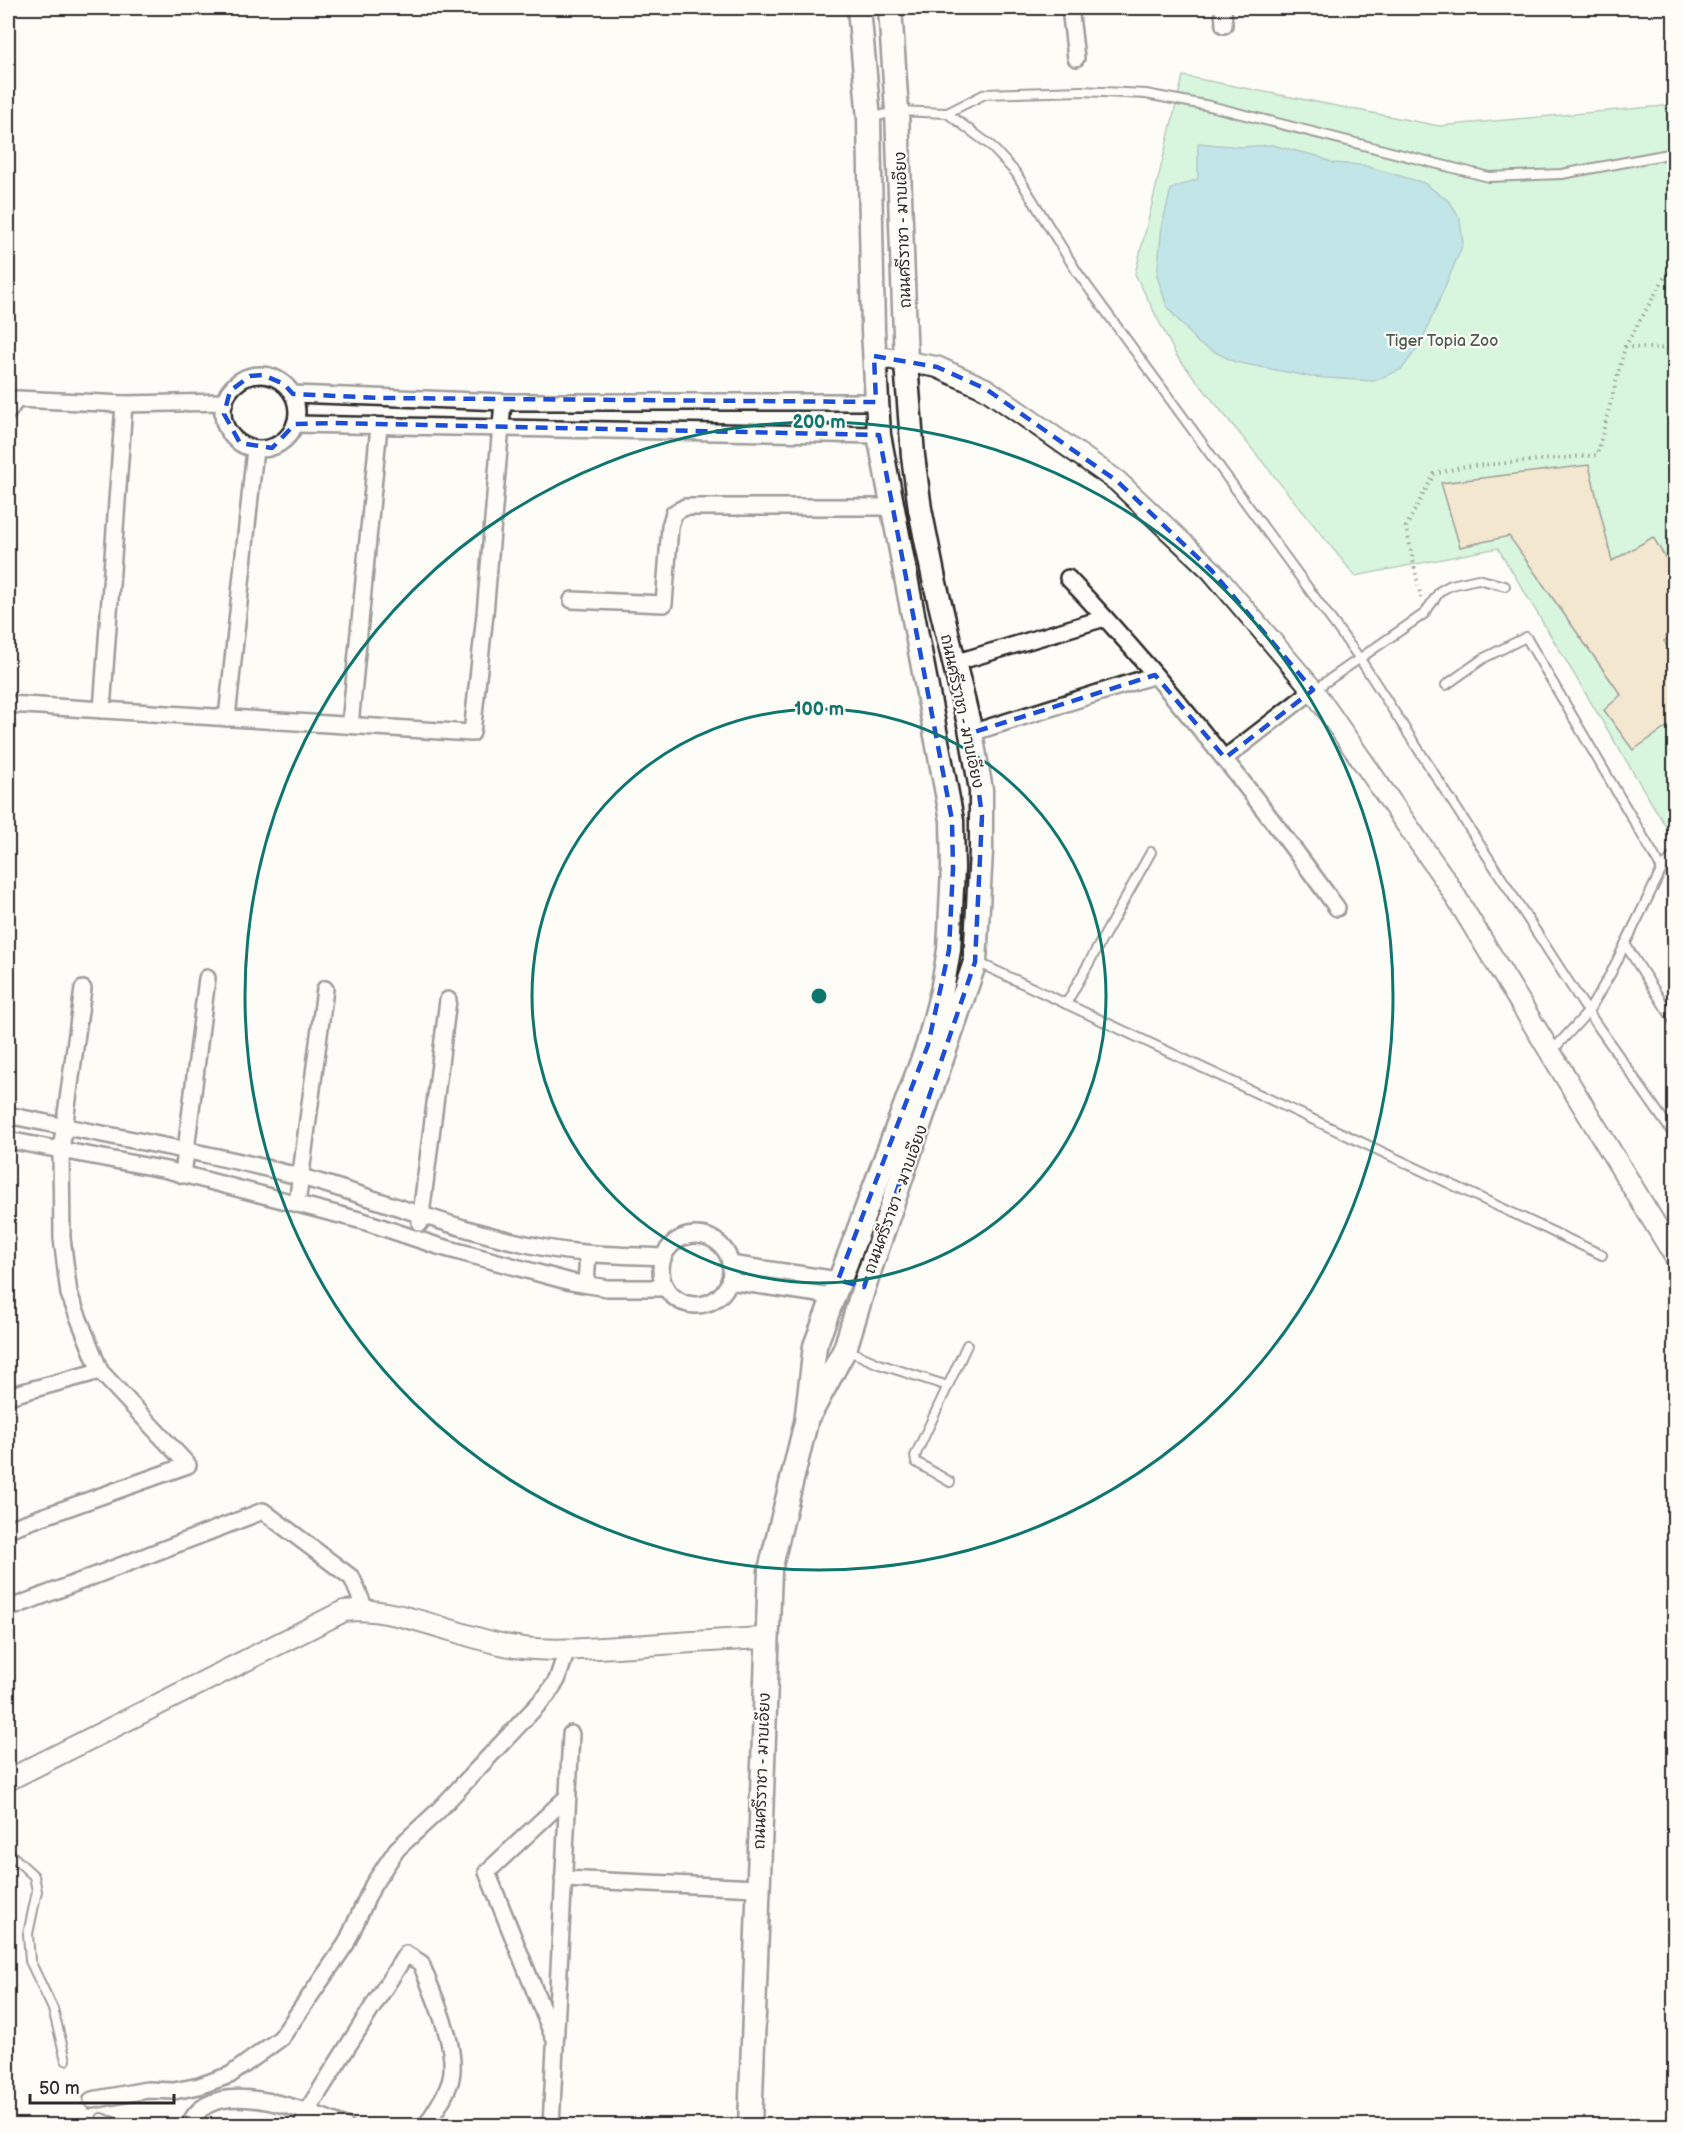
<svg xmlns="http://www.w3.org/2000/svg" width="1682" height="2133" viewBox="0 0 1682 2133" font-family="'Balsamiq Sans','Playpen Sans Thai',sans-serif">
<rect width="100%" height="100%" fill="#fdfcf7"/>
<filter id="ink" filterUnits="userSpaceOnUse"><feTurbulence type="fractalNoise" baseFrequency=".0167" numOctaves="2"/><feDisplacementMap in="SourceGraphic" scale="12" xChannelSelector="R" yChannelSelector="G"/><feConvolveMatrix kernelMatrix="1 2 1 2 8 2 1 2 1" color-interpolation-filters="sRGB"/></filter>
<g filter="url(#ink)">
<path fill="#a9f0bd" stroke="#6a8e74" stroke-width="1.5" d="M 1183,76 L 1439,126 L 1674,105 L 1674,840 L 1498,548 L 1355,576 L 1176,355 L 1135,274 Z"/>
<path fill="#7acad6" stroke="#5a8a92" stroke-width="1.5" d="M 1198,143 L 1241,147 L 1272,145 L 1317,156 L 1333,163 L 1362,165 L 1424,183 L 1450,202 L 1460,219 L 1463,244 L 1421,343 L 1402,369 L 1374,381 L 1312,377 L 1235,362 L 1199,344 L 1167,307 L 1157,276 L 1162,225 L 1171,189 L 1198,179 Z"/>
<path fill="#e9ce9e" stroke="#2b2b2b" stroke-width="1.5" d="M 1589,465 L 1612,561 L 1653,537 L 1674,572 L 1674,634 L 1664,641 L 1674,658 L 1674,722 L 1633,750 L 1604,710 L 1621,695 L 1509,536 L 1460,547 L 1441,483 Z"/>
<g fill="none" stroke-linecap="round" stroke-linejoin="round">
<g stroke="#2b2b2b" stroke-width="12">
<g id="service">
<path d="M 947,113 L 985,94 L 1081,91 L 1146,94 L 1210,106 L 1489,177 L 1562,174 L 1674,153"/>
<path d="M 871,118 L 897,111 L 947,113 L 990,145 L 1016,173 L 1077,272 L 1360,659 L 1588,1012 L 1674,1135"/>
<path d="M 1446,685 L 1484,658 L 1526,637 L 1662,869 L 1611,973 L 1588,1012 L 1552,1051"/>
<path d="M 1314,690 L 1424,614 L 1440,591 L 1451,585 L 1478,579 L 1505,586"/>
<path d="M 1662,869 L 1674,855"/>
<path d="M 1625,944 L 1674,1021"/>
<path d="M 977,962 L 1602,1255"/>
<path d="M 1066,1004 L 1151,852"/>
<path d="M 847,1350 L 879,1364 L 948,1386"/>
<path d="M 950,1482 L 916,1462 L 915,1456 L 967,1345"/>
<path d="M 8,1852 L 34,1876 L 37,1891 L 28,1934 L 30,1961 L 53,2009 L 66,2060"/>
<path d="M 101,2118 L 125,2126"/>
</g>
</g>
<g stroke="#2b2b2b" stroke-width="20">
<g id="minor">
<path d="M 1070,8 L 1076,58"/>
<path d="M 1223,8 L 1224,25"/>
<circle cx="260" cy="412" r="37"/>
<path d="M 293,394 L 503,402 L 876,402"/>
<path d="M 8,412 L 17,399 L 124,404 L 225,402"/>
<path d="M 295,424 L 879,435"/>
<path d="M 1068,578 C 1166,681 1254,793 1337,908"/>
<path d="M 572,600 L 664,604 L 670,526 L 674,513 L 685,507 L 891,507"/>
<path d="M 954,663 L 1105,618"/>
<path d="M 8,704 L 472,733 L 485,614 L 503,402"/>
<path d="M 102,710 L 124,404"/>
<path d="M 227,718 L 255,449"/>
<path d="M 350,725 L 379,426"/>
<path d="M 971,733 L 1155,675"/>
<path d="M 1225,758 L 1313,690"/>
<path d="M 8,1115 C 105,1136 204,1151 301,1177 C 382,1199 459,1232 541,1247 C 582,1255 622,1255 663,1257"/>
<path d="M 8,1140 L 167,1170 L 363,1221 L 438,1246 L 571,1282 L 607,1288 L 666,1288"/>
<path d="M 183,1175 L 207,978"/>
<path d="M 297,1204 L 325,989"/>
<path d="M 420,1223 L 448,1000"/>
<circle cx="696" cy="1270" r="35"/>
<path d="M 730,1264 L 838,1280"/>
<path d="M 729,1281 L 832,1296"/>
<path d="M 586,1284 L 588,1254"/>
<path d="M 8,1396 L 100,1371"/>
<path d="M 11,1528 L 188,1465 L 100,1371 L 69,1294 L 62,1238 L 61,1151 L 83,989"/>
<path d="M 8,1609 L 263,1511 L 352,1578 L 365,1609"/>
<path d="M 563,1879 L 757,1888"/>
<path d="M 553,2036 L 487,1872 L 566,1798"/>
<path d="M 92,2100 L 147,2090 L 174,2091 L 199,2086 L 230,2075 L 281,2038 L 346,1944 L 373,1885 L 397,1849 L 437,1812 L 547,1695 L 557,1680 L 567,1650"/>
<path d="M 189,2126 C 209,2072 309,2111 345,2126"/>
<path d="M 302,2126 L 307,2111 L 406,1954 L 421,1963 C 432,1994 462,2052 449,2085 C 444,2099 434,2112 426,2126"/>
<path d="M 551,2126 L 571,1734"/>
</g>
</g>
<g stroke="#2b2b2b" stroke-width="24">
<g id="tertiary">
<path d="M 874,356 L 937,367 L 986,389 L 1117,481 L 1211,570 L 1313,690 L 1446,881 L 1674,1255"/>
<path d="M 8,1780 L 344,1611 C 400,1605 465,1641 523,1648 C 559,1652 596,1648 633,1646 C 677,1643 721,1640 765,1638"/>
</g>
</g>
<g stroke="#2b2b2b" stroke-width="27">
<g id="secondary">
<path d="M 811,1412 L 845,1349 L 864,1287 L 975,962 L 981,851 L 981,790 L 970,728 L 934,579 L 920,509 L 913,456 L 906,363 L 897,111 L 890,8"/>
<path d="M 750,2126 L 770,1570 L 806,1422 L 815,1346 L 928,1045 L 942,991 L 949,950 L 953,868 L 952,820 L 879,435 L 873,330 L 869,119 L 859,8"/>
</g>
</g>
<g stroke="#2b2b2b" stroke-width="4" stroke-dasharray="1.5 4.5" stroke-linecap="butt">
<path d="M 1625,347 L 1667,273 L 1674,266"/>
<path d="M 1421,598 L 1406,527 L 1434,474 L 1461,467 L 1597,455 L 1625,347 L 1674,349"/>
</g>
<use href="#service" stroke="#fdfcf7" stroke-width="8"/>
<use href="#minor" stroke="#fdfcf7" stroke-width="15"/>
<use href="#tertiary" stroke="#fdfcf7" stroke-width="20"/>
<use href="#secondary" stroke="#fdfcf7" stroke-width="22"/>
</g>
</g>
<path d="M0 0H1682V2133H0ZM 874,356 L 937,367 L 986,389 L 1117,481 L 1211,570 L 1313,690 L 1225,758 L 1155,675 L 971,733 L 982,816 L 975,962 L 864,1287 L 838,1280 L 928,1045 L 949,950 L 953,868 L 952,820 L 879,435 L 334,423 L 295,424 L 272,448 L 240,443 L 224,414 L 230,391 L 250,376 L 263,375 L 284,384 L 293,394 L 383,398 L 876,402 Z" fill="#fdfcf7" fill-opacity=".55" fill-rule="evenodd"/>
<path fill="none" stroke="#1d4ed8" stroke-width="4.5" stroke-dasharray="12 8" stroke-linejoin="round" d="M 874,356 L 937,367 L 986,389 L 1117,481 L 1211,570 L 1313,690 L 1225,758 L 1155,675 L 971,733 L 982,816 L 975,962 L 864,1287 L 838,1280 L 928,1045 L 949,950 L 953,868 L 952,820 L 879,435 L 334,423 L 295,424 L 272,448 L 240,443 L 224,414 L 230,391 L 250,376 L 263,375 L 284,384 L 293,394 L 383,398 L 876,402 Z"/>
<g fill="none" stroke="#0f766e" stroke-width="3">
<circle cx="819" cy="996" r="287"/>
<circle cx="819" cy="996" r="574"/>
</g>
<g text-anchor="middle" stroke-width="4.5" stroke-linejoin="round" paint-order="stroke">
<g font-size="16" fill="#2b2b2b" stroke="#fdfcf7">
<text transform="translate(902 230) rotate(-92)" y="6">ถนนศรีราชา - มาบเอียง</text>
<text transform="translate(963 711) rotate(78)" y="6">ถนนศรีราชา - มาบเอียง</text>
<text transform="translate(895 1199) rotate(-70)" y="6">ถนนศรีราชา - มาบเอียง</text>
<text transform="translate(761 1771) rotate(-88)" y="6">ถนนศรีราชา - มาบเอียง</text>
</g>
<g font-size="16" fill="#4a5c50" stroke="#fdfcf7">
<text x="1442" y="346">Tiger Topia Zoo</text>
</g>
</g>
<circle cx="819" cy="996" r="9" fill="#0f766e" stroke="#fdfcf7" stroke-width="3"/>
<g font-size="18" text-anchor="middle" font-weight="bold" fill="#0f766e" stroke="#fdfcf7" stroke-width="4.5" stroke-linejoin="round" paint-order="stroke">
<text x="819" y="428">200 m</text>
<text x="819" y="715">100 m</text>
</g>
<rect width="1682" height="2133" fill="none" stroke="#fdfcf7" stroke-width="30"/>
<rect x="15" y="15" width="1652" height="2103" fill="none" stroke="#2b2b2b" stroke-width="2" filter="url(#ink)"/>
<path d="M30 2094v9h144v-9" fill="none" stroke="#2b2b2b" stroke-width="3"/>
<text x="39" y="2094" font-size="18" fill="#2b2b2b" stroke="#fdfcf7" stroke-width="4.5" paint-order="stroke">50 m</text>
</svg>
